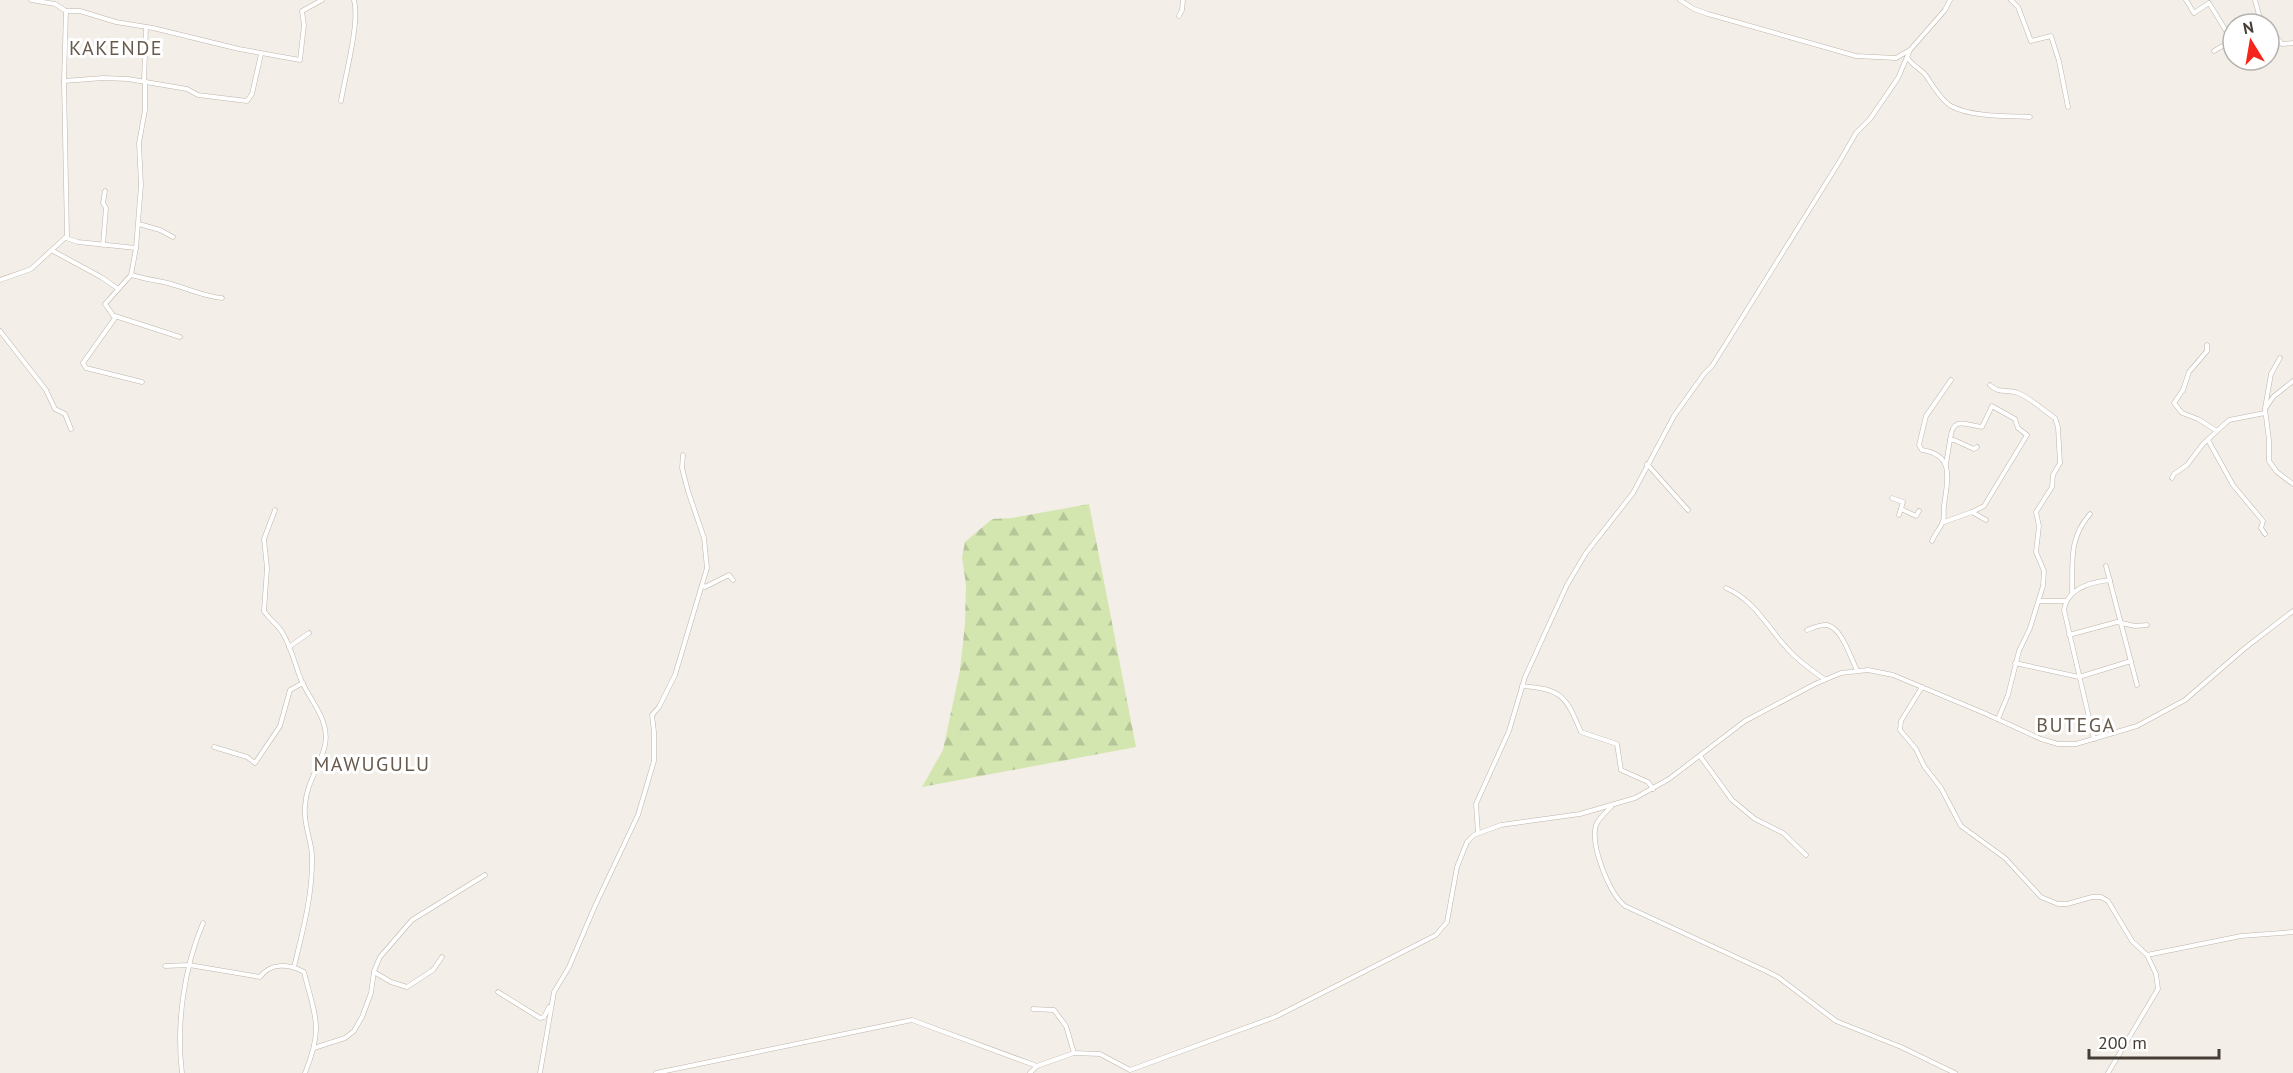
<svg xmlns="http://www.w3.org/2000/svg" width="2293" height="1073" viewBox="0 0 2293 1073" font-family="'PT Sans',sans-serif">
<defs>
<pattern id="forest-firs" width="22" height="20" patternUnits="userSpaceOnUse" patternTransform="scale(1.5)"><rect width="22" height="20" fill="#d4e6b0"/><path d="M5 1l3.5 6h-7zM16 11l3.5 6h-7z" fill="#b7c698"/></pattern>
</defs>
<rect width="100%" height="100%" fill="#f3eee7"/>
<path fill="url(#forest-firs)" d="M 1089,504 L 1136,747 L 922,787 L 943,750 L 960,670 L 965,624 L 966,585 L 962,557 L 965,542 L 992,519 L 1012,518 Z"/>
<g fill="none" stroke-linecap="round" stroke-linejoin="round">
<g stroke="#beb5aa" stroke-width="5">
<g id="street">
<path d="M 1680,0 L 1694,9 L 1708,14 L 1856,56 L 1896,58 L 1910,50 L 1945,10 L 1950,0"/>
<path d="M 2011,0 L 2018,7 L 2031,41 L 2051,36 L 2059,61 L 2068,107"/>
<path d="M 2186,0 L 2194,13 L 2209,3 L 2228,34"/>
<path d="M 66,11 L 80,11 L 116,22 L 153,28 L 239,49 L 300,60 L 304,25 L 302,11 L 322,0"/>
<path d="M 2259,15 L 2266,24"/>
<path d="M 1179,16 L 1182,10 L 1183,0"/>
<path d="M 2245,24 L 2259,15 L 2255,0"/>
<path d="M 2269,28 L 2282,44 L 2293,43"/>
<path d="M 2214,51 L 2231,41 L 2228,34 L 2233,31"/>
<path d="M 1907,57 C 1913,67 1922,69 1927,77 C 1933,86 1941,100 1951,106 C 1971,117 2007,116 2030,117"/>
<path d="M 64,81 L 103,78 L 128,79 L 187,89 L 198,95 L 247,101 L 252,94 L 261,54"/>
<path d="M 144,81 L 146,27"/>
<path d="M 341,101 C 345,76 360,23 354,0"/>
<path d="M 139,224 L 160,230 L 173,237"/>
<path d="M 66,238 L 78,242 L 136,248"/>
<path d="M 103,245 L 106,208 L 103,203 L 105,191"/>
<path d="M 53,251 L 101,277 L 117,288"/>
<path d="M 131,275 C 142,278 151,280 163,282 C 183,286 201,296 222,298"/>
<path d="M 0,280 L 31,269 L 67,236 L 64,81 L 66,11 L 55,4 L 31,0"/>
<path d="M 115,316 L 180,337"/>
<path d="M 0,331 L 46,390 L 55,409 L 65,414 L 71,429"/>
<path d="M 2207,345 L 2207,351 L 2189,372 L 2183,390 L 2174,403 L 2182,413 L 2198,419 L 2217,431"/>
<path d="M 2293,381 L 2273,397 L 2265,409 L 2269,440 L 2269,461 L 2277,472 L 2293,484"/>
<path d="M 142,382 L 86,368 L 83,363 L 115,318 L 105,304 L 131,275 L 136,248 L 141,185 L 139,143 L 145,110 L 145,81"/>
<path d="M 1990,385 C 1999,394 2007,389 2018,393 C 2031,398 2044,411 2055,418 L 2058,427 L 2060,463 L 2053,475 L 2052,487 L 2036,512 L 2039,526 L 2036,552 L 2044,571 L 2043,586 L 2030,628 L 2019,651 L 2008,695 L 1998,719"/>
<path d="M 2265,408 L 2271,374 L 2280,358"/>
<path d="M 1950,440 C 1953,415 1964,425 1982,427 L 1992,406 L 2015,419 L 2018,428 L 2027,435 L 1984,506 L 1972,512"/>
<path d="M 2208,440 L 2233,485 L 2263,521 L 2261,528 L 2265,534"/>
<path d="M 1647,464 L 1688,510"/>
<path d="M 1946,464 L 1950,440 L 1954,440 L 1974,449 L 1977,447"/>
<path d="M 2172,478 L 2174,474 L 2187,465 L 2203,444 L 2229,420 L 2265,413"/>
<path d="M 1892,498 L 1903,502 L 1899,515"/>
<path d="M 1901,509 L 1916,516 L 1919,511"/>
<path d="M 275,510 L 264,539 L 267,568 L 264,611 C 269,619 277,624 282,632 C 292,648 295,666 302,682 C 312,703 330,721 325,745 C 321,765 306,783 305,806 C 303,823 311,839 312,855 C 313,894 303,930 294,967"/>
<path d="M 1944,522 L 1972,512 L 1986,520"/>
<path d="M 1932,541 C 1935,533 1941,528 1943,521 C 1945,516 1943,511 1944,506 C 1947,481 1956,455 1922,450 L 1919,445 L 1926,416 L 1951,380"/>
<path d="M 2106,566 L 2137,685"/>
<path d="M 702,585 L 705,587 L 729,575 L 733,580"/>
<path d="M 1726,588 C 1754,600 1766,625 1785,646 C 1796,659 1810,669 1824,679"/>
<path d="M 2072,593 C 2073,563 2068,539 2090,514"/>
<path d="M 2039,601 L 2066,601"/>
<path d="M 1807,630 C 1813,628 1820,624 1827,625 C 1842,628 1850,657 1857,670"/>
<path d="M 2069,635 L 2117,622 L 2135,626 L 2147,625"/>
<path d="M 289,647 L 309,633"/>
<path d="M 2015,663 L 2079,677 L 2131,661"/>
<path d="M 1522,686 C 1563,689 1566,697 1581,732 L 1617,744 L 1621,770 L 1648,782 L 1653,789"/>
<path d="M 1922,687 L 1901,721 L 1900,730 L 1916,749 L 1924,766 L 1941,788 L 1961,826 L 2005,858 L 2041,897 L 2058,904 L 2067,904 L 2092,897 L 2101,897 L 2108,901 L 2132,941 L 2147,955 L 2156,974 L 2158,989 L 2108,1073"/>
<path d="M 2094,739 L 2064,610 C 2067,588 2091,582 2110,580"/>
<path d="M 214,747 L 247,757 L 255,763 L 280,726 L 290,690 L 303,683"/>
<path d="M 1700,756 L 1732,800 L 1755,819 L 1783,833 L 1806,855"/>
<path d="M 1611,807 C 1606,812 1599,818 1596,825 C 1590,845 1609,893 1625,906 L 1766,971 L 1778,977 L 1836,1021 L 1901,1047 L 1955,1073"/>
<path d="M 1478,833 L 1476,804 L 1509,731 L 1525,677 L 1567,585 L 1586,553 L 1633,493 L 1674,416 L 1704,374 L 1712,366 L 1841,159 L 1856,133 L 1870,119 L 1898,78 L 1910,50"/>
<path d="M 2147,955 L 2241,936 L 2293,932"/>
<path d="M 165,966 L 189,965 L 260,977 C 271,962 289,964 304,972 C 315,1017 324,1027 305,1073"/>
<path d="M 374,972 L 391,982 L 407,987 L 433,970 L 442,957"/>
<path d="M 498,992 L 540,1018 L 544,1017 L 549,1007"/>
<path d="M 1033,1009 L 1054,1010 L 1066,1026 L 1074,1053"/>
<path d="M 314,1048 L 345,1038 L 354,1031 L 362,1017 L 371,993 L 374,971 L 380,957 L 412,920 L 485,875"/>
<path d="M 182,1073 C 176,1024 184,968 203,923"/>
<path d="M 540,1073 L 554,992 L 569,967 L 595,906 L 638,815 L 654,761 L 654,732 L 652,715 L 659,707 L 675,675 L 707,568 L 704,538 L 688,491 L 682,468 L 683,455"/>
<path d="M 656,1073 L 912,1020 L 1037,1066 L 1074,1053 L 1100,1054 L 1130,1070 L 1275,1017 L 1436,935 L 1447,922 L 1457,867 L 1467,842 L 1474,835 L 1501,825 L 1580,814 L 1635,798 L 1669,779 L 1745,721 L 1815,684 L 1841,673 L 1868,670 L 1893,675 L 1984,713 L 2041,739 L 2058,744 L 2076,744 L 2137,726 L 2185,700 L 2245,648 L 2293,611"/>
<path d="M 1030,1073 L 1037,1066"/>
</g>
</g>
<use href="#street" stroke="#fff" stroke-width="4"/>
</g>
<g text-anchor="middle" stroke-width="6" stroke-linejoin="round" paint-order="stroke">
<g font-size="20" letter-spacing="1.5" fill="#685b4d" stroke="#fff">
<text x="116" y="55">KAKENDE</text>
<text x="2076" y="732">BUTEGA</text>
<text x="372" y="771">MAWUGULU</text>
</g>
</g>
<g transform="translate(2251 42) rotate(349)"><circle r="28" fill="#ffffff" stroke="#b5b2af" stroke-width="1.5"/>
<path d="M0-4.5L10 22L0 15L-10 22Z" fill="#f5251c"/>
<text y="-9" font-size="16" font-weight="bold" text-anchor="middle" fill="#463e36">N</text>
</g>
<path d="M2089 1049v9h130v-9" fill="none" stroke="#463e36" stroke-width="3"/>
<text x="2098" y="1049" font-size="18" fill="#463e36" stroke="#ffffff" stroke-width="4.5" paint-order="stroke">200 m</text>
</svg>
